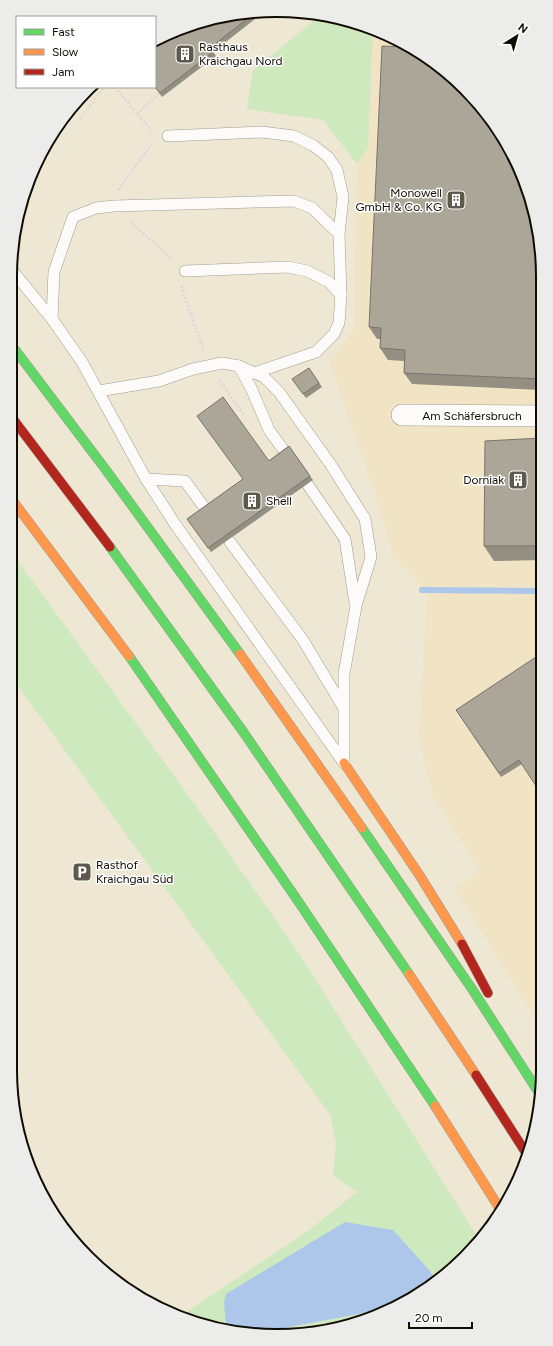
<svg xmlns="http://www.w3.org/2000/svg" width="553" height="1346" viewBox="0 0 553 1346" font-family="Figtree,sans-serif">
<rect width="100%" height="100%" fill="#eee7d4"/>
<path fill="#f0e4c5" d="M 373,30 L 425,55 L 541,241 L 543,1031 L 455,888 L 480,871 L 432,794 L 419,736 L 427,593 L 393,556 L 377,499 L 330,362 L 354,329 L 357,164 L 368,148 Z"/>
<g fill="#cde9bd">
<path d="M 321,15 L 362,24 L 373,30 L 368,148 L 357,164 L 323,120 L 247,109 L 253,70 Z"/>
<path d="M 10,550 L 196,806 L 300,955 L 480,1241 L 452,1270 L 436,1281 L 430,1271 L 258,1333 L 385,1309 L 329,1331 L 241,1334 L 191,1322 L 179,1317 L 308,1231 L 357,1192 L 333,1176 L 336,1144 L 331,1116 L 10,675 Z"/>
</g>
<path fill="#adc7ea" d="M 345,1222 L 393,1230 L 430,1271 L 436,1281 L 410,1300 L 385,1309 L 258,1333 L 226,1323 L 224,1303 L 226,1294 Z"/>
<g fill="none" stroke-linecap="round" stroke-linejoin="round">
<path stroke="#adc7ea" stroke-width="6" d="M 422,590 L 542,591"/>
<g stroke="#a29c8e" stroke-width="12">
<g id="lane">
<path d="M 168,136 L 262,132 L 294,136 L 314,146 L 328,157 L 337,170 L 343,197 L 339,234 L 341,295 L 339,323 L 334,334 L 316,352 L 254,373"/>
<path d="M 11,269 L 52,319 L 82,362 L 146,479 L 175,524 L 344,763"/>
<path d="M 185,271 L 288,267 L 307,271 L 329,282 L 341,295"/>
<path d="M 52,319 L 54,272 L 73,217 L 96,208 L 114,206 L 294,201 L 312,208 L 339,234"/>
<path d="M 239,366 L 251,388 L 269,430 L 285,452"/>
<path d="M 99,391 L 159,381 L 193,369 L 222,363 L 239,366 L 264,377 L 279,392 L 331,465 L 365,519 L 371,557 L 356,606 L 344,674 L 344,763"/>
<path d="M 146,479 L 185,481 L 204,507"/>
<path d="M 308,485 L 345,539 L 355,603"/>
<path d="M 230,542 L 303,640 L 343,707"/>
</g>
</g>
<g stroke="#a29c8e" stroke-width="22">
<path id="street" d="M 402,415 L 541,416"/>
</g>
<g stroke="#a29c8e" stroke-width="10">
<g id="fast">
<path d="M 10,343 L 106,470 L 240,654"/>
<path d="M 110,547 L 244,733 L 409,974"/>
<path d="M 129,656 L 298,901 L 435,1106"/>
<path d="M 362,828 L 472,989 L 539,1093"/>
</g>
</g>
<g stroke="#a29c8e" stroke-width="10">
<g id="slow">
<path d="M 10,497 L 129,656"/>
<path d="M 240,654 L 362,828"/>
<path d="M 344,763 L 420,876 L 462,944"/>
<path d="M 409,974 L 476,1075"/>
<path d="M 435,1106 L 500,1209"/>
</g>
</g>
<g stroke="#a29c8e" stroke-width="10">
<g id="jam">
<path d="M 10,415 L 110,547"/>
<path d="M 462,944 L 488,993"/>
<path d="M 476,1075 L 528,1156"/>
</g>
</g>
<g stroke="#dad8d2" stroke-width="2.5" stroke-dasharray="2 2" stroke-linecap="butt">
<path d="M 115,87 L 153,132"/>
<path d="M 137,114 L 159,93"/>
<path d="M 80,119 L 104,87"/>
<path d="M 118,190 L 153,142"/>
<path d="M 131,222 L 173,260"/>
<path d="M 181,286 L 204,351"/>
<path d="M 219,380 L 244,415"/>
</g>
<use href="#lane" stroke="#fcfbf9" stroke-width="11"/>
<use href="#street" stroke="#fcfbf9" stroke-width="21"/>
<use href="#fast" stroke="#63d668" stroke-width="9"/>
<use href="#slow" stroke="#ff974d" stroke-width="9"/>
<use href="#jam" stroke="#b3261e" stroke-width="9"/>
</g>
<g fill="#938f83">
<path d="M 250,12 L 255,19 L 213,52 L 216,56 L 162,97 L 155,87 Z"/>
<path d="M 541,241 L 541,390 L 412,384 L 404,373 L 404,361 L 388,360 L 380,348 L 380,339 L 377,339 L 369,327 Z"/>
<path d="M 309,368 L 322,387 L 306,398 L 292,379 Z"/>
<path d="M 541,438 L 542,560 L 494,561 L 484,546 Z"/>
<path d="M 289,446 L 313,480 L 211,552 L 187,519 Z"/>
<path d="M 542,653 L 522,764 L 501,777 L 456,710 Z"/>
</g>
<g fill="#aba698" stroke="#78746a">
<path d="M 250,12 L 252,15 L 210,48 L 213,52 L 160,93 L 155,87 L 155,40 L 158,38 L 207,19 Z"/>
<path d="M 382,46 L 408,47 L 425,55 L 477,101 L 516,159 L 541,241 L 541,379 L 404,373 L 405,350 L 380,348 L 381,328 L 369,327 Z"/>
<path d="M 309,368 L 319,383 L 303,394 L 292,379 Z"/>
<path d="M 223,397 L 269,461 L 289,446 L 310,476 L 208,548 L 187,519 L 243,479 L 197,416 Z"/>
<path d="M 541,438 L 542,546 L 484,546 L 485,441 Z"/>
<path d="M 542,653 L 542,795 L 519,760 L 499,773 L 456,710 Z"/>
</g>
<defs>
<g id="building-square" transform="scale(1)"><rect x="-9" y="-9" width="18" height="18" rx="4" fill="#5e594c" stroke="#fff"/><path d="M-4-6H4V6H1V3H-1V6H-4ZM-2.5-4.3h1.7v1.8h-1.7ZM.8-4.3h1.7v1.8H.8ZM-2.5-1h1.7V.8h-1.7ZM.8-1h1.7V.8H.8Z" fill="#fff"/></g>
<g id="parking-square" transform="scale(1)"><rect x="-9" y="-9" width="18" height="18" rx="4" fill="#5e594c" stroke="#fff"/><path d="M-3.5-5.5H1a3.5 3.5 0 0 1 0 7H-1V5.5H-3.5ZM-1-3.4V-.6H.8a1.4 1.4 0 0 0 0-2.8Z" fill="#fff"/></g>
</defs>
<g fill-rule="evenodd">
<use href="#building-square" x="185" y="54"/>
<use href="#building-square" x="456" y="200"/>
<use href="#building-square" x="518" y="480"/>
<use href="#building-square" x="252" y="501"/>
<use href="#parking-square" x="82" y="872"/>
</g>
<g text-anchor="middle" stroke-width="3" stroke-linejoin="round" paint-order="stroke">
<g font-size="12" fill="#100c03" stroke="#fff" text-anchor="start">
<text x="199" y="51">Rasthaus<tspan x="199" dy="14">Kraichgau Nord</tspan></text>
<text x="442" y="197" text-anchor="end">Monowell<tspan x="442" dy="14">GmbH &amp; Co. KG</tspan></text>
<text x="504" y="484" text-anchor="end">Dorniak</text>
<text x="266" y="505">Shell</text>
<text x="96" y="869">Rasthof<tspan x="96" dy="14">Kraichgau Süd</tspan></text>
</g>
<g font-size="12" fill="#100c03" stroke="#fff">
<text x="472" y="420">Am Schäfersbruch</text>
</g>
</g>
<path d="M0 0H553V1346H0ZM276 17H277A259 259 0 0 1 536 276V1070A259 259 0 0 1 277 1329H276A259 259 0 0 1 17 1070V276A259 259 0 0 1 276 17Z" fill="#ececeb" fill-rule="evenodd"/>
<path fill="none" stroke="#100c03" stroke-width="2" d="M276 17H277A259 259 0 0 1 536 276V1070A259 259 0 0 1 277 1329H276A259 259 0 0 1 17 1070V276A259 259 0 0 1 276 17Z"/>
<rect x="16" y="16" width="140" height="72" fill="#ffffff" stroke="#9f9e9a"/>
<rect x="24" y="29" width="20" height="6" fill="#63d668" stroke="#9f9e9a"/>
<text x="52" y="36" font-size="12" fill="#100c03">Fast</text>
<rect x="24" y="49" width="20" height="6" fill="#ff974d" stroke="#9f9e9a"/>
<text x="52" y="56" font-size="12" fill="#100c03">Slow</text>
<rect x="24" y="69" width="20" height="6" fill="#b3261e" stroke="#9f9e9a"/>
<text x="52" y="76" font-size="12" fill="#100c03">Jam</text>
<g transform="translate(517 36) rotate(37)" stroke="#ffffff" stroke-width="3" paint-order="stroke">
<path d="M0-3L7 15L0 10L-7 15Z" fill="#100c03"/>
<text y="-6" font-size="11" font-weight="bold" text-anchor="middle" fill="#100c03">N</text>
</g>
<path d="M409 1322v6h63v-6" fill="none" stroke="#100c03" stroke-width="2"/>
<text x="415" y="1322" font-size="12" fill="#100c03" stroke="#ffffff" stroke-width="3" paint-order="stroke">20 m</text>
</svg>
